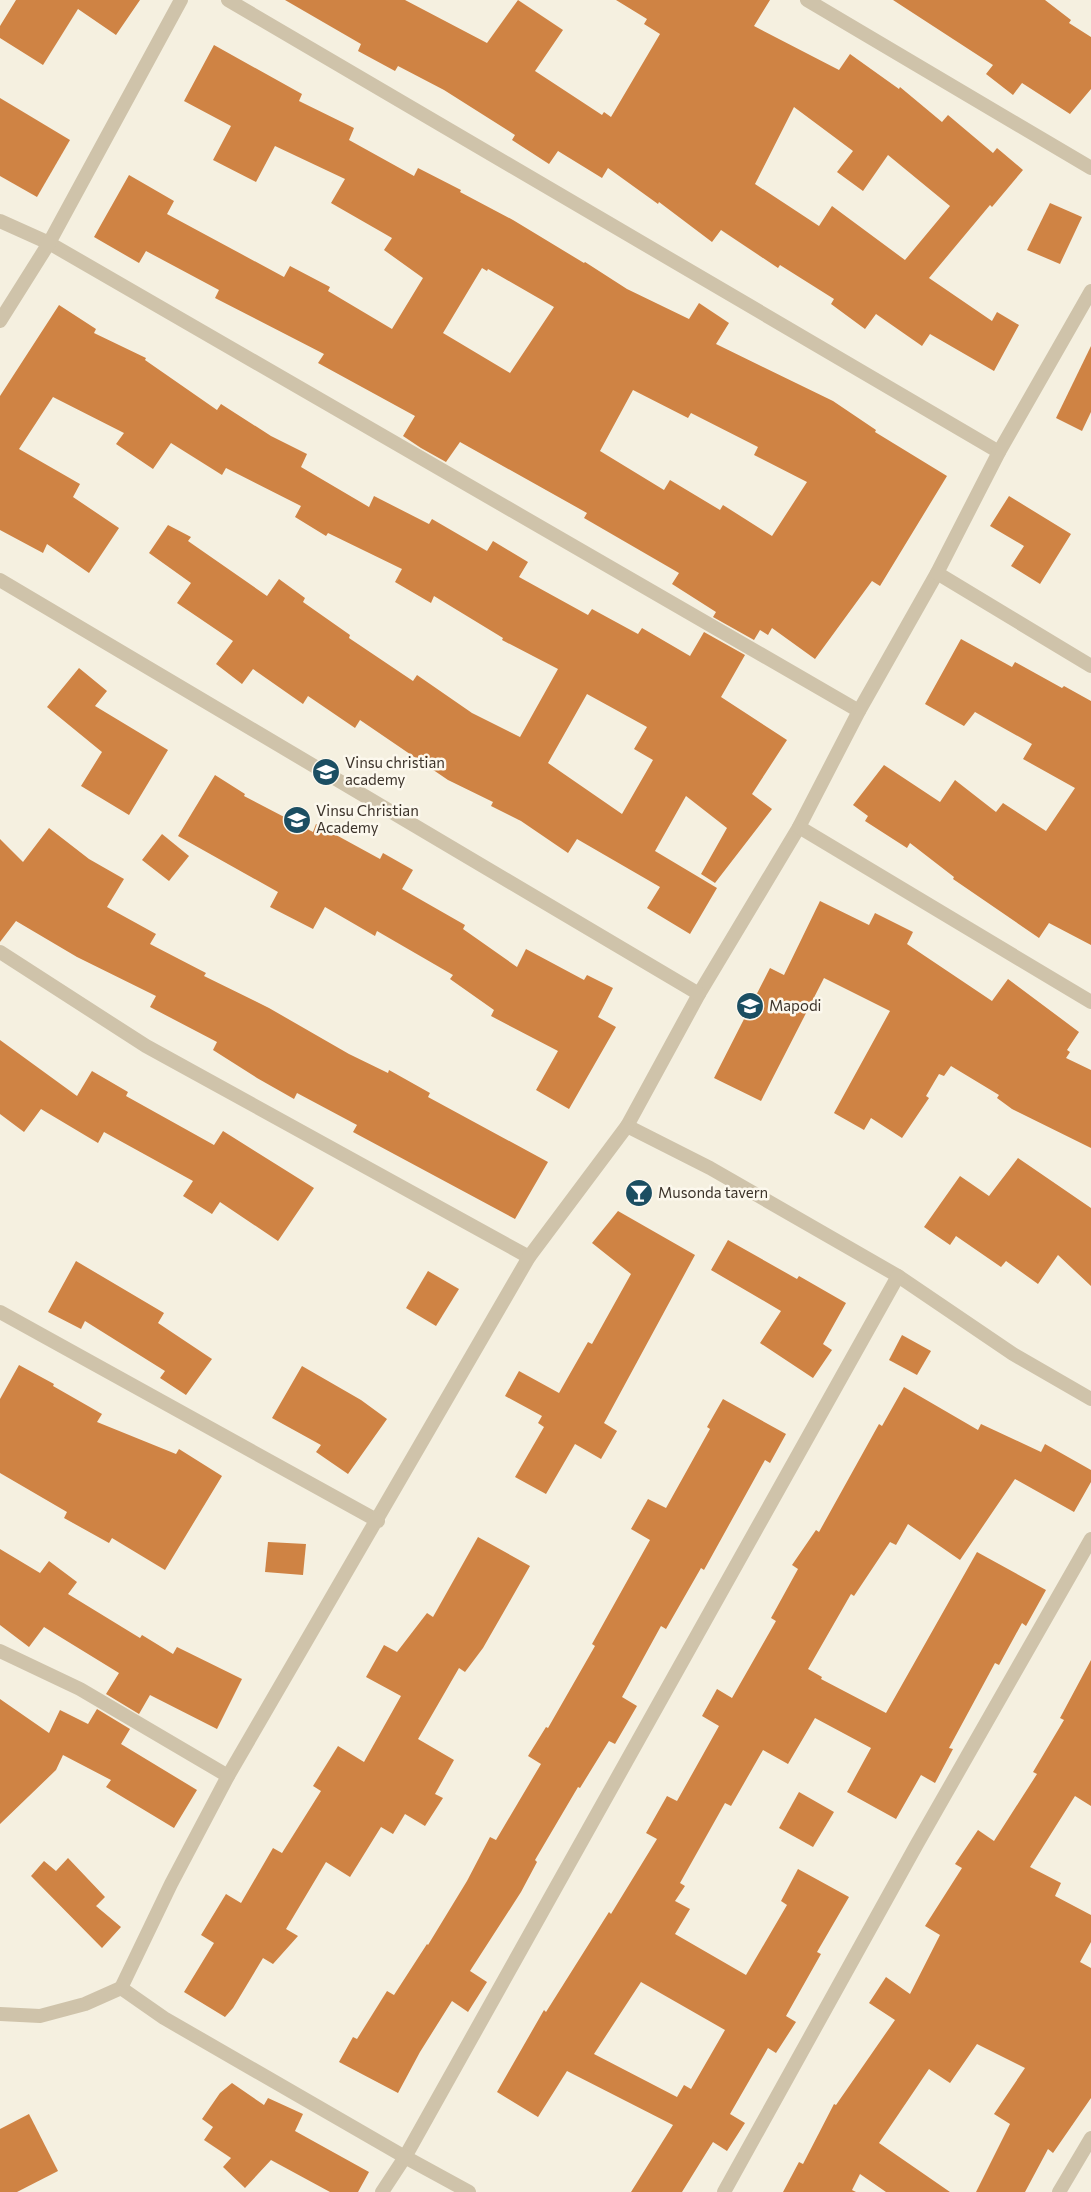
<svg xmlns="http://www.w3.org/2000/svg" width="1091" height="2192" viewBox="0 0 1091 2192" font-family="Commissioner,sans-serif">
<rect width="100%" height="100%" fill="#f5f0e0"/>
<g fill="#cf8344" fill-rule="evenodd">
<path d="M 16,0 L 140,0 L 116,35 L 78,9 L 43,65 L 0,38 L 0,26 Z"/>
<path d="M 285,0 L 405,0 L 487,43 L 518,0 L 563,30 L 535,71 L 602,115 L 604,112 L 611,117 L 660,34 L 644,24 L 647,19 L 616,0 L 770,0 L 754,26 L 839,70 L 850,54 L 899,89 L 900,87 L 942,122 L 948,115 L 993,153 L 997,148 L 1023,170 L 992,207 L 990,205 L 929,278 L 992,321 L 997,312 L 1019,325 L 994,371 L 930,334 L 922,346 L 876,314 L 865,329 L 831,304 L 834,299 L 780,265 L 778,268 L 721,230 L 712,242 L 659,202 L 658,204 L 608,168 L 602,178 L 558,151 L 549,164 L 512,140 L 515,135 L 444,90 L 398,66 L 395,71 L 358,51 L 361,44 ZM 794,107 L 853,151 L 837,172 L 863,191 L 888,155 L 950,206 L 905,260 L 832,206 L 819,226 L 755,184 Z"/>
<path d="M 893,0 L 1045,0 L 1071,20 L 1069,23 L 1091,37 L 1091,89 L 1070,114 L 1022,83 L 1013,95 L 986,74 L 993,65 Z"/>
<path d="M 214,45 L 302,94 L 299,101 L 354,128 L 349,140 L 414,176 L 418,168 L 461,190 L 460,192 L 513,220 L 584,263 L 585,262 L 627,289 L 689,319 L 699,303 L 729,323 L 716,344 L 833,401 L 876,430 L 875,432 L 947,476 L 880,586 L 872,581 L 815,659 L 772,628 L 768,635 L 760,630 L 754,640 L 713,617 L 716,612 L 672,584 L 679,573 L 584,518 L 587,513 L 460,442 L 446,462 L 421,448 L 403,436 L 415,416 L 318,363 L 324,354 L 215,298 L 219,290 L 146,251 L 139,263 L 94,237 L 129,175 L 174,201 L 167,214 L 284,277 L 290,266 L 330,287 L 328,291 L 392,329 L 423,278 L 384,250 L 392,238 L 331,203 L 345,179 L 275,146 L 256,182 L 213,160 L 231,126 L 184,101 ZM 482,268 L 487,271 L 488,269 L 554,307 L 510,373 L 443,333 ZM 633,390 L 688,418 L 691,413 L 758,447 L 754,455 L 807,482 L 772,536 L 723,505 L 720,510 L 670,480 L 664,490 L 600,451 Z"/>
<path d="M 0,98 L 70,140 L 37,197 L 0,176 Z"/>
<path d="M 1050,203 L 1082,217 L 1060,264 L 1027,250 Z"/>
<path d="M 59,305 L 96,329 L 94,333 L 146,358 L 145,360 L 217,410 L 221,404 L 271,436 L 307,454 L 301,467 L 369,507 L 374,496 L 429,524 L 432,519 L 487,551 L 493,541 L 528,562 L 519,577 L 588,615 L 592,609 L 638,634 L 642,628 L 690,656 L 704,632 L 745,655 L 721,697 L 787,740 L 752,794 L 772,809 L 715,883 L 701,874 L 727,828 L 686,796 L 655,851 L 717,888 L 690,934 L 647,908 L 660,887 L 577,839 L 568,853 L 521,821 L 491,806 L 493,802 L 448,780 L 360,720 L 355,728 L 308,696 L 303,704 L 253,669 L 242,684 L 216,664 L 233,641 L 177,603 L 191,583 L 149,553 L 168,525 L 191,537 L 188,541 L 267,596 L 279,579 L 305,598 L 303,602 L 350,635 L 349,638 L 413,681 L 417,675 L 472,713 L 520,737 L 558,669 L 502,640 L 503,638 L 434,596 L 431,603 L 395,582 L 402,569 L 328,533 L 326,536 L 295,517 L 301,506 L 226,468 L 222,475 L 171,443 L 153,469 L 116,444 L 124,433 L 53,397 L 19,449 L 80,484 L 73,497 L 119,528 L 89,573 L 47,544 L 43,553 L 0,530 L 0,396 ZM 587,694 L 647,727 L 634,749 L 653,760 L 622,814 L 548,763 Z"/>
<path d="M 1091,346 L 1091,412 L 1082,431 L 1056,418 Z"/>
<path d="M 1009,496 L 1071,534 L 1040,584 L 1011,566 L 1024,546 L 990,526 Z"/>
<path d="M 961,639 L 1012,667 L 1015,662 L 1062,688 L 1064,686 L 1091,701 L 1091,945 L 1049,923 L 1039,938 L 953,879 L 954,877 L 910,843 L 907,848 L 865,821 L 868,816 L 853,805 L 884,765 L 940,802 L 955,780 L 996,812 L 1003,803 L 1046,831 L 1075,788 L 1023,759 L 1032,744 L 975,712 L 964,726 L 925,704 Z"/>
<path d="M 79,668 L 107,691 L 95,706 L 168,750 L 129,815 L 81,786 L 102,752 L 47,707 Z"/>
<path d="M 215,775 L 245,794 L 244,796 L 313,832 L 316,824 L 380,859 L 383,853 L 413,870 L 402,889 L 465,925 L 463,929 L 517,967 L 526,949 L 584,980 L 587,975 L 613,988 L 598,1017 L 616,1027 L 569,1109 L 536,1090 L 558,1051 L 491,1016 L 494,1010 L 450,979 L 453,975 L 377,931 L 375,936 L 325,907 L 313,929 L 270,907 L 278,892 L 178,836 Z"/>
<path d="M 49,828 L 89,859 L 124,879 L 107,907 L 156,934 L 150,944 L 206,973 L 204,976 L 269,1008 L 349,1054 L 388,1073 L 389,1070 L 430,1093 L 428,1097 L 548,1162 L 515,1219 L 353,1132 L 357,1125 L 297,1093 L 294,1099 L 257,1078 L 213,1050 L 217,1042 L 150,1007 L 156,996 L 77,957 L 16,921 L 0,942 L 0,839 L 23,862 Z"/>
<path d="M 162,834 L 189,856 L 169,881 L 142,860 Z"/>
<path d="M 820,901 L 869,925 L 875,913 L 913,932 L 907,944 L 992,1001 L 1008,979 L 1079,1032 L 1067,1050 L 1070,1052 L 1066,1058 L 1091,1070 L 1091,1148 L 1012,1109 L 997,1098 L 999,1095 L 951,1066 L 944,1076 L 939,1074 L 926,1096 L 929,1098 L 902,1138 L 871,1118 L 864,1130 L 834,1113 L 890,1011 L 824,978 L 761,1101 L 714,1078 L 770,968 L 784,975 Z"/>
<path d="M 0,1040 L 77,1096 L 92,1071 L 128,1092 L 126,1096 L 214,1145 L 223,1131 L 314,1188 L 278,1241 L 220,1202 L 212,1214 L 183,1196 L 193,1181 L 104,1132 L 98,1143 L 41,1109 L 24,1132 L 0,1114 Z"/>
<path d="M 1018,1158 L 1091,1208 L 1091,1286 L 1058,1255 L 1038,1284 L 1006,1261 L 1001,1267 L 956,1236 L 950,1245 L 924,1227 L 960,1176 L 989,1196 Z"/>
<path d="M 618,1211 L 695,1255 L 604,1423 L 617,1431 L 601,1459 L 575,1444 L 546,1494 L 515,1477 L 544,1427 L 538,1423 L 542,1416 L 505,1396 L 519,1371 L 559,1393 L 588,1342 L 592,1344 L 631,1274 L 592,1243 Z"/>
<path d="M 728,1240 L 797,1279 L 799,1276 L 846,1303 L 823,1344 L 832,1350 L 813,1378 L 760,1343 L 781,1311 L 711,1270 Z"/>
<path d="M 76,1261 L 164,1313 L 158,1323 L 212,1359 L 186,1395 L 160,1378 L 165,1371 L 85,1321 L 81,1329 L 48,1312 Z"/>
<path d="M 428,1271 L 459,1289 L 436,1326 L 406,1308 Z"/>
<path d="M 902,1335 L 931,1351 L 917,1375 L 889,1360 Z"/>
<path d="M 19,1365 L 54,1384 L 53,1386 L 102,1414 L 97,1422 L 176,1454 L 179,1449 L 222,1476 L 165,1570 L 112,1538 L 109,1543 L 64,1518 L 67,1512 L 0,1473 L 0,1399 Z"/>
<path d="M 302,1366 L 361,1400 L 387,1419 L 348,1474 L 316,1452 L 321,1445 L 272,1418 Z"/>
<path d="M 904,1387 L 978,1430 L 981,1424 L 1041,1452 L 1045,1444 L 1091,1470 L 1091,1482 L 1074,1512 L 1015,1479 L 960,1560 L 908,1524 L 896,1545 L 890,1542 L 854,1596 L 851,1594 L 808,1669 L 822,1677 L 821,1679 L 886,1713 L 977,1552 L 1046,1590 L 1026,1626 L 1022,1623 L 999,1665 L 995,1663 L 949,1748 L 953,1749 L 935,1783 L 921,1775 L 896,1819 L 847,1792 L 871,1748 L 815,1718 L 788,1764 L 763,1750 L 731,1806 L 725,1803 L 680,1883 L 685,1886 L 675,1901 L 690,1909 L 675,1934 L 746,1975 L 787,1905 L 781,1901 L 798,1869 L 849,1897 L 817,1952 L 821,1954 L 786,2016 L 796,2022 L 776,2053 L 768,2048 L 730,2114 L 745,2123 L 727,2151 L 713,2142 L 682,2192 L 631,2192 L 673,2125 L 567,2071 L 538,2117 L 497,2092 L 544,2010 L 546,2012 L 609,1912 L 611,1914 L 657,1839 L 646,1833 L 667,1796 L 677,1801 L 719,1726 L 702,1716 L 717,1689 L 732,1698 L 776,1621 L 771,1618 L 798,1569 L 792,1565 L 816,1530 L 819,1532 L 879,1424 L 882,1426 ZM 641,1982 L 725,2030 L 691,2089 L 684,2085 L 677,2097 L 594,2054 Z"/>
<path d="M 723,1399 L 786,1434 L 770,1463 L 765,1460 L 704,1570 L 701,1568 L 666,1629 L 661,1626 L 622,1697 L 637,1706 L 615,1744 L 609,1741 L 580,1788 L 578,1787 L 535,1860 L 537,1862 L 521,1892 L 470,1971 L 487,1982 L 468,2012 L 452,2001 L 420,2052 L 398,2093 L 339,2062 L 353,2037 L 357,2039 L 387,1991 L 394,1995 L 427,1944 L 428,1945 L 467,1881 L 490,1837 L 496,1840 L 541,1764 L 528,1756 L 546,1727 L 548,1728 L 595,1646 L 592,1644 L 650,1540 L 631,1529 L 648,1499 L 666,1508 L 710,1429 L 707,1427 Z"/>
<path d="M 478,1537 L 530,1566 L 483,1648 L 465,1672 L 459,1668 L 418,1739 L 454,1760 L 435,1794 L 443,1798 L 425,1826 L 405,1814 L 393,1834 L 381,1827 L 350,1877 L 326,1862 L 286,1929 L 298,1936 L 273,1964 L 263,1958 L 233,2008 L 225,2017 L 184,1992 L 214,1943 L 201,1935 L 226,1894 L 241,1903 L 273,1848 L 282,1853 L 321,1791 L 313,1786 L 338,1746 L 364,1762 L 401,1696 L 366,1677 L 384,1645 L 397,1652 L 427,1613 L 433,1617 Z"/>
<path d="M 268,1542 L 306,1544 L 303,1575 L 265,1572 Z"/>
<path d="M 0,1549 L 40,1573 L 49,1561 L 77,1582 L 68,1594 L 140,1638 L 142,1635 L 173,1654 L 177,1647 L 242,1679 L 217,1729 L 150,1695 L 139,1714 L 106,1694 L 119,1673 L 44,1627 L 29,1647 L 0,1625 Z"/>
<path d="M 1091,1660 L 1091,1806 L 1075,1796 L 1030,1867 L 1061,1883 L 1055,1896 L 1091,1915 L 1091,1942 L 1080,1962 L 1091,1968 L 1091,2098 L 1053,2153 L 1048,2149 L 1025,2192 L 976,2192 L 1010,2124 L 994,2114 L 1025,2068 L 977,2044 L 950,2083 L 929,2069 L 879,2143 L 950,2192 L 886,2192 L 860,2174 L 852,2190 L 856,2192 L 783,2192 L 799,2162 L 803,2164 L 834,2104 L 836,2105 L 895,2020 L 869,2003 L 886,1977 L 910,1994 L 940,1935 L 925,1926 L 962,1868 L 955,1864 L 978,1830 L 994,1841 L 1037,1774 L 1033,1772 L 1064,1720 L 1060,1718 Z"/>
<path d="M 0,1699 L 49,1733 L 60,1710 L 88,1724 L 97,1709 L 130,1729 L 121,1744 L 197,1790 L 174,1828 L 106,1787 L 111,1780 L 63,1755 L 56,1770 L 0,1824 Z"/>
<path d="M 799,1792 L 834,1812 L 813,1847 L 779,1828 Z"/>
<path d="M 68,1858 L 105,1897 L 96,1906 L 121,1927 L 102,1948 L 31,1876 L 44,1861 L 56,1871 Z"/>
<path d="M 232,2083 L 264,2105 L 268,2098 L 303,2114 L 295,2131 L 369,2172 L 358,2192 L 330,2192 L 271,2160 L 245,2188 L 223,2167 L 231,2158 L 204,2140 L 213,2127 L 202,2119 L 220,2093 Z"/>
<path d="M 29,2114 L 58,2171 L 17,2192 L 0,2192 L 0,2129 Z"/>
</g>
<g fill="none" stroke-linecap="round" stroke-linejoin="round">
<g stroke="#cfc3aa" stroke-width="14">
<path d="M 228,0 L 999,452"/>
<path d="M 807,0 L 1091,168"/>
<path d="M 0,221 L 49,243 L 859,711"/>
<path d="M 1091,291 L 999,452 L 937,573 L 859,711 L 799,827 L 699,994 L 627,1126 L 710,1168 L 898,1276 L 1013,1354 L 1091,1399"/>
<path d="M 0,321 L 49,243 L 181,0"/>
<path d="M 937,573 L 1091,666"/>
<path d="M 0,580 L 699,994"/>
<path d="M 799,827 L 1091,1002"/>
<path d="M 0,952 L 146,1046 L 529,1257"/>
<path d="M 0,1312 L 378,1521"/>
<path d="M 0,1651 L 80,1689 L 228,1776"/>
<path d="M 0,2014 L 40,2016 L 85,2004 L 121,1988"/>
<path d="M 382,2192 L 405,2157 L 898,1276"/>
<path d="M 469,2192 L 405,2157 L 164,2018 L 121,1988 L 171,1884 L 228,1776 L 529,1257 L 627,1126"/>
<path d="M 724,2192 L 917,1844 L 1091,1539"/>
<path d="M 1059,2192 L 1091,2138"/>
</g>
</g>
<defs>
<g id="school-disc" transform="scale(1.4375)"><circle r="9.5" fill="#1b4e62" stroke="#fcf8ed"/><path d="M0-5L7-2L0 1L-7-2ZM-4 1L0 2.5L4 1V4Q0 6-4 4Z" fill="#fff"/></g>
<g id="bar-disc" transform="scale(1.4375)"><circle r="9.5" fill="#1b4e62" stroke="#fcf8ed"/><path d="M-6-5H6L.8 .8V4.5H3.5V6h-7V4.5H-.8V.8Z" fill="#fff"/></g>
</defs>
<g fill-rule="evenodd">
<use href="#school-disc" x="326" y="772"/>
<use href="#school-disc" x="297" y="820"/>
<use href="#school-disc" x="750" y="1006"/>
<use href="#bar-disc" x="639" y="1193"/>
</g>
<g text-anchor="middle" stroke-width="5" stroke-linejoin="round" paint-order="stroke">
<g font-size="15" fill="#3c332a" stroke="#fcf8ed" text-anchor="start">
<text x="345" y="768">Vinsu christian<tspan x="345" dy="17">academy</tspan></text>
<text x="316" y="816">Vinsu Christian<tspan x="316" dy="17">Academy</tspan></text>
<text x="769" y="1011">Mapodi</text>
<text x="658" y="1198">Musonda tavern</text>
</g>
</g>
</svg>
